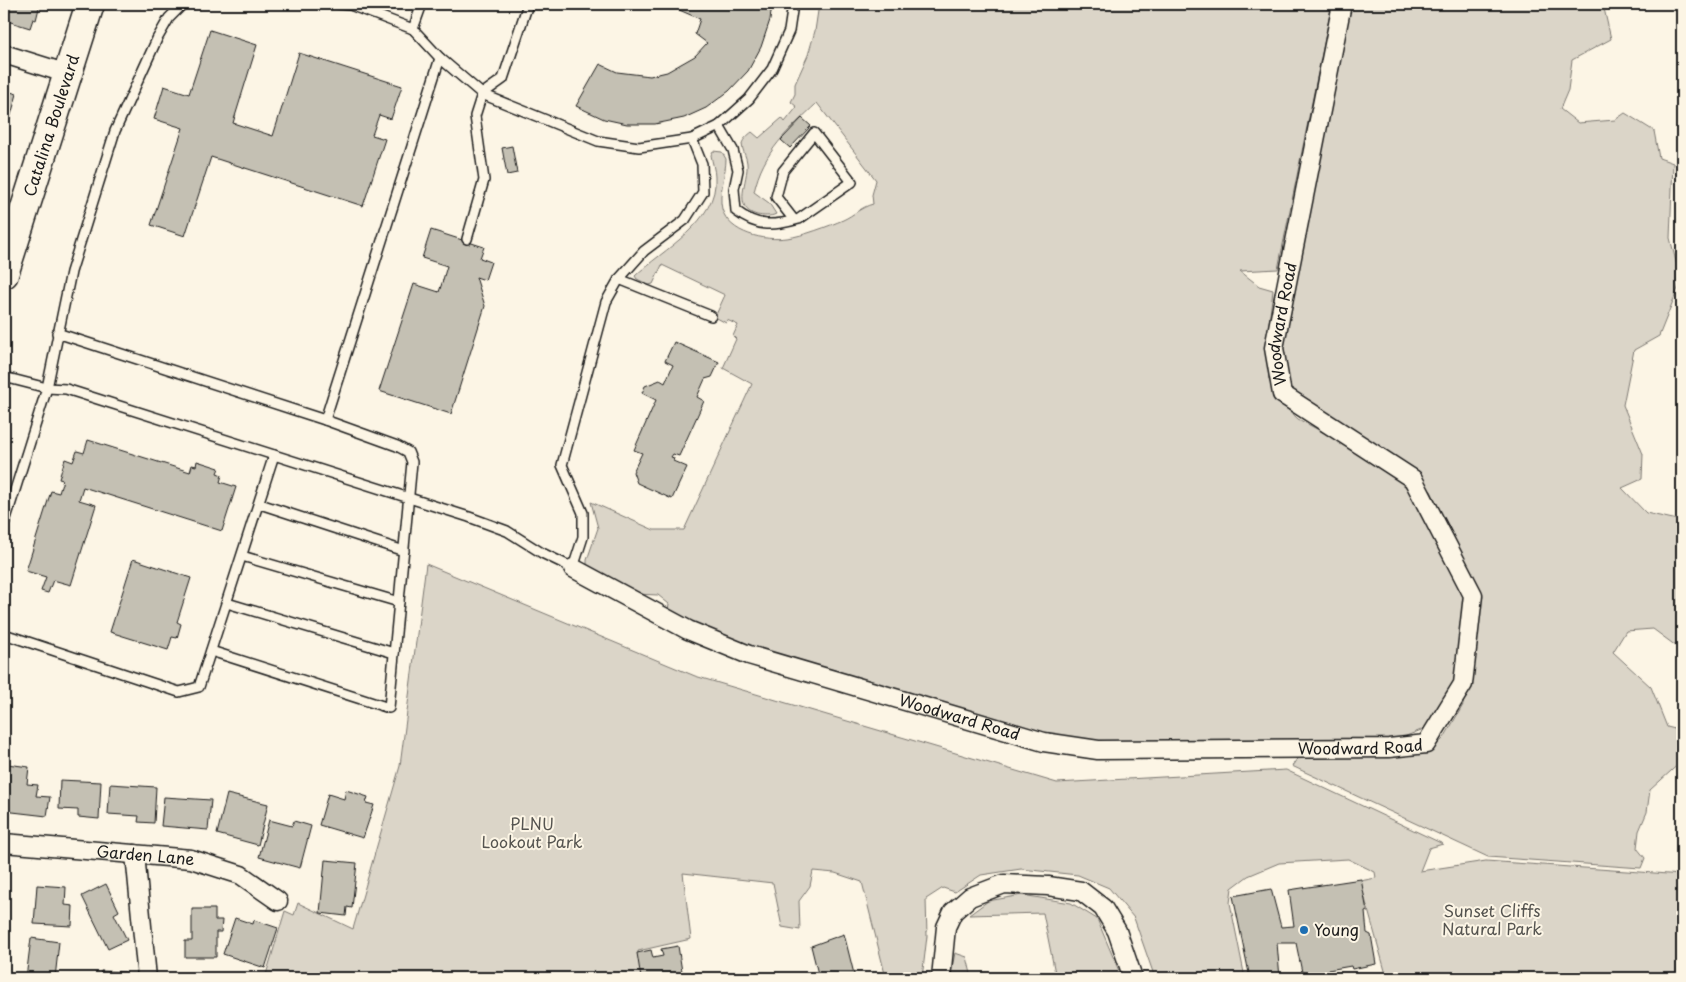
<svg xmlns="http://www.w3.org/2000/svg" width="1686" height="982" viewBox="0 0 1686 982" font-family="'Playpen Sans',sans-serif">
<rect width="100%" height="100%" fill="#fcf5e5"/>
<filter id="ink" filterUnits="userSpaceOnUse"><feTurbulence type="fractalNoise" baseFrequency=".02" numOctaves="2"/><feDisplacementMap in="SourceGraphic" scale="10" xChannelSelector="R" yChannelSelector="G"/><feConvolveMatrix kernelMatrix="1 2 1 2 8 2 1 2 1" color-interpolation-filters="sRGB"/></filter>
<g filter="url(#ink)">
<g fill="#dbd5c8" stroke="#7c7872">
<path d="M 819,4 L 1332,4 L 1278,269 L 1240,271 L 1259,286 L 1273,290 L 1266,348 L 1269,380 L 1278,400 L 1298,419 L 1387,466 L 1411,493 L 1456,572 L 1466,605 L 1458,686 L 1431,726 L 1389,743 L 1071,743 L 721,641 L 667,614 L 669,604 L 658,595 L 636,594 L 587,566 L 587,560 L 598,528 L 591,502 L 654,530 L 684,530 L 752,384 L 723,368 L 736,339 L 733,336 L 738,325 L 727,320 L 726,323 L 715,317 L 725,295 L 662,265 L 653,284 L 649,285 L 637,279 L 635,276 C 662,250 719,221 715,177 C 715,170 712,162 711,155 L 713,151 L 722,152 L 726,159 C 726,174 718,194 722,209 C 729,234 765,241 787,238 C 803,236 829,226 843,220 C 854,215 861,207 873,204 L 872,195 L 876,180 L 817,103 C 788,131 763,151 754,192 L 769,203 L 776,214 C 771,217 763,216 757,215 C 731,208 749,180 747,163 C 747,158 742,150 742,144 C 743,139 748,135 752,132 L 759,138 L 782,118 L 785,122 L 797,107 L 791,102 L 795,94 L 795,84 L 808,55 L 815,31 Z"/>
<path d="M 1346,4 L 1603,4 L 1611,39 L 1572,60 L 1568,90 L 1560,109 L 1578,123 L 1615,120 L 1625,113 L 1654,131 L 1659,158 L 1673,163 L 1670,238 L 1681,281 L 1659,336 L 1634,350 L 1623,405 L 1643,454 L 1642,479 L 1622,488 L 1646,513 L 1682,521 L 1682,637 L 1676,646 L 1653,629 L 1626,631 L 1613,652 L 1651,687 L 1667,727 L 1679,730 L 1682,761 L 1650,790 L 1647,812 L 1639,831 L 1637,848 L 1645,858 L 1641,868 L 1488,857 L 1292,766 L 1299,756 L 1428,753 L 1444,738 L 1463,705 L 1478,627 L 1473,582 L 1431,491 L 1399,459 L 1327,417 L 1289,391 L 1279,347 Z"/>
<path d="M 426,564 L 695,676 L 1057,783 L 1286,770 L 1443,844 L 1429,848 L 1420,871 L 1486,861 L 1682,875 L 1682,978 L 1387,978 L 1360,881 L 1376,878 L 1375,872 L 1348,859 L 1279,863 L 1248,876 L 1232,888 L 1230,903 L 1245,978 L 1155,978 L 1134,918 L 1109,888 L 1078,875 L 1021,869 L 981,875 L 955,892 L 943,888 L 926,899 L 927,936 L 922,978 L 886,978 L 862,882 L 835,873 L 813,871 L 810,886 L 799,901 L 800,930 L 782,927 L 773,883 L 683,873 L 691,939 L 638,951 L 643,978 L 265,978 L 285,911 L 294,915 L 298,903 L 353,929 L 400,766 Z"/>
<path d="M 1022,895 L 1071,903 L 1097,919 L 1122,978 L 1056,978 L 1043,913 L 969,915 L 988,901 Z"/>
<path d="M 955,953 L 967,957 L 972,978 L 950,978 Z"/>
</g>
<g fill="#c4c0b3" stroke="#1c1c1c">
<path d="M 4,4 L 40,4 L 36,20 L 33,19 L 30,28 L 4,20 Z"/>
<path d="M 679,4 L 703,8 L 704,4 L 772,4 L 770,20 L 761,47 L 748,71 L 729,91 L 706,108 L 684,118 L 655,124 L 627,124 L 604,119 L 576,106 L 600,64 L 617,72 L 650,76 L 667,72 L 695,56 L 707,43 L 695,34 L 700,19 L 677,9 Z"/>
<path d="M 210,30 L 257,45 L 233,123 L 273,136 L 299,53 L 402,86 L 391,119 L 379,115 L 372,135 L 385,139 L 363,206 L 211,157 L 185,236 L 151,225 L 183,128 L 154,119 L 164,86 L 189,94 Z"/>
<path d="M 4,90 L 17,94 L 9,122 L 4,121 Z"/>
<path d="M 802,118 L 811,126 L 790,148 L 781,140 Z"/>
<path d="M 512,146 L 517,173 L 507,175 L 502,148 Z"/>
<path d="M 431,230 L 484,247 L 480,258 L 491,262 L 485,280 L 476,277 L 485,306 L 451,414 L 379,391 L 414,284 L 439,292 L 442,283 L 447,266 L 422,258 Z"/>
<path d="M 674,342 L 719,362 L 712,377 L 705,379 L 697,397 L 704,401 L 679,456 L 673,454 L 671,457 L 674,458 L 673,461 L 687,467 L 672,499 L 637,483 L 633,472 L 642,453 L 634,450 L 656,400 L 642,393 L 645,386 L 660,380 L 665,383 L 673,365 L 665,361 Z"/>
<path d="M 88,440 L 190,472 L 192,465 L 196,466 L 197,461 L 219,468 L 217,473 L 222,475 L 220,482 L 236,487 L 222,531 L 83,487 L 79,500 L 96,505 L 71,585 L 53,580 L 48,593 L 41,591 L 46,577 L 26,571 L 51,491 L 59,493 L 63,480 L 59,479 L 65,459 L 73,462 L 77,451 L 84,453 Z"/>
<path d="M 133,559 L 191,578 L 177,622 L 181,624 L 177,638 L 172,637 L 168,650 L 110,632 Z"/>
<path d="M 7,764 L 29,767 L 27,784 L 38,785 L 36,796 L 50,797 L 47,816 L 4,811 Z"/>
<path d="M 60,780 L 101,782 L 99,819 L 78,817 L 78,810 L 59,809 Z"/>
<path d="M 110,784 L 156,787 L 154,823 L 138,822 L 139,816 L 108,814 Z"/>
<path d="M 346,790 L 368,797 L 366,803 L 374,805 L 363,838 L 319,825 L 328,794 L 344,799 Z"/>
<path d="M 227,794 L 268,804 L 258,845 L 217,834 Z"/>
<path d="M 164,797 L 211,800 L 208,830 L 161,826 Z"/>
<path d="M 269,820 L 292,826 L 294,821 L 311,826 L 300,868 L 259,857 Z"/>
<path d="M 325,860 L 357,863 L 352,908 L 347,907 L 346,916 L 320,913 Z"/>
<path d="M 1361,879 L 1367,911 L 1365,912 L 1367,933 L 1371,935 L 1376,964 L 1352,969 L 1351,966 L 1328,970 L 1328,973 L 1303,977 L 1296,943 L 1277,943 L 1280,978 L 1250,978 L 1233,896 L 1271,889 L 1281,927 L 1294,926 L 1289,890 Z"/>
<path d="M 106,884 L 119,911 L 114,914 L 127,940 L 108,949 L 82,896 Z"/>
<path d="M 37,885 L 66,887 L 65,905 L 73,906 L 72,926 L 34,924 Z"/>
<path d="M 192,909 L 215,909 L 215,920 L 222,920 L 221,932 L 216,932 L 216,957 L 185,957 L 185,941 L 192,941 Z"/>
<path d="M 235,918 L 253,924 L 254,920 L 278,928 L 265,968 L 223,954 Z"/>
<path d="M 844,934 L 855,978 L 819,978 L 811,946 Z"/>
<path d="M 31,938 L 59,942 L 55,978 L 26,978 Z"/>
<path d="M 678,946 L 683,978 L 641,978 L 637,953 L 651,950 L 653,958 L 663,956 L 661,949 Z"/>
<path d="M 101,971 L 125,972 L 125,978 L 100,978 Z"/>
<path d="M 1021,971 L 1023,978 L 1000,978 Z"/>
</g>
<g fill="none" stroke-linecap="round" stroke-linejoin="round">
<g stroke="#1c1c1c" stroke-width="12">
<g id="lane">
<path d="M 339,4 L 350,5 L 413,29 L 440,58 L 482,94 L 503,79 L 528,4"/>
<path d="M 413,29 L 422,4"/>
<path d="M 719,126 L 733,150 L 738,170 L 734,189 L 736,211 C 758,228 774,226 799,219 L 852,182 L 814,133 L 783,171 L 776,197 L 794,220"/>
<path d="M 467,239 L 484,180 L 475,116 L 482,94 L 598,141 L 639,147 L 692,139 L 719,126 L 749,99 L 772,69 L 789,31 L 793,4"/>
<path d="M 619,279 L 711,316"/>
<path d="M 57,333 L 325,420 L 397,446 L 408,452 L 412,462 L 389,708 L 211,651"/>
<path d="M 4,377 L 47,388 L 66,389 L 469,517 L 507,531 L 542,553 L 573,568 L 583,537 L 583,513 L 562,465 L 606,302 L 619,279 L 644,251 L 685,220 L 703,192 L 702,164 L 692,139"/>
<path d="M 325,420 L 440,58"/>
<path d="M 260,504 L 404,551"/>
<path d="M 4,525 L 47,388 L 71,272 L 115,131 L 157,39 L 169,18 L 183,4"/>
<path d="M 242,556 L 399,602"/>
<path d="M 227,603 L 394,653"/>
<path d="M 4,634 L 179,692 L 199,687 L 274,455"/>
</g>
</g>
<g stroke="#1c1c1c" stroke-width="21">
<g id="street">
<path d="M 4,54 L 68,74"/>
<path id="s1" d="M 573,568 L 688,630 L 749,655 L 1044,742 L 1098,750 L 1389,748 L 1426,744 L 1463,684 L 1473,595 L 1413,479 L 1282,394 L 1274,348 L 1342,4"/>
<path id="s2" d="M 4,843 L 191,859 L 241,875 L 278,901"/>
<path d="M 135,854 L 147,978"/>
<path d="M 941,978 L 946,927 L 953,912 L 970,897 L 1004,884 L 1048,886 L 1081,891 L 1103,908 L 1117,931 L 1133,978"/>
</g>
</g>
<g stroke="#1c1c1c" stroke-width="31">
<g id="primary">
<path id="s3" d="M 4,274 L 90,4"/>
</g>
</g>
<use href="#lane" stroke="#fcf5e5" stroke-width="9"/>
<use href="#street" stroke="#fcf5e5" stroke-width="18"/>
<use href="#primary" stroke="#fcf5e5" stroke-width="28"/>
</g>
</g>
<circle fill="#1f6fb2" stroke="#fcf5e5" stroke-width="2" cx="1304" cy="930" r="5"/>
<g text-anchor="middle" stroke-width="4" stroke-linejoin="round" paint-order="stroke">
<g font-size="16" fill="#1c1c1c" stroke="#fcf5e5">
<text dy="6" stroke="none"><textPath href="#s3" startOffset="156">Catalina Boulevard</textPath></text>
<text dy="6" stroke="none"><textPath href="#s1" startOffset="1405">Woodward Road</textPath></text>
<text dy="6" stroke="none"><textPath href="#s1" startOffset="416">Woodward Road</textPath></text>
<text dy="6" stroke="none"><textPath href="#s1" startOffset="821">Woodward Road</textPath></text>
<text dy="6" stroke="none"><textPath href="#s2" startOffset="142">Garden Lane</textPath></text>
</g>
<g font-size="16" fill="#555450" stroke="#fcf5e5">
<text x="532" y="830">PLNU<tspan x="532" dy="18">Lookout Park</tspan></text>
<text x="1492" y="917">Sunset Cliffs<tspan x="1492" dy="18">Natural Park</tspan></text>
</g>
<g font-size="16" fill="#1c1c1c" stroke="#fcf5e5" text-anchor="start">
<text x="1314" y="936">Young</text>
</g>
</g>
<rect width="1686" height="982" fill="none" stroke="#fcf5e5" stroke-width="20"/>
<rect x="10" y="10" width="1666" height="962" fill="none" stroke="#1c1c1c" stroke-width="2" filter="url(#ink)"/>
</svg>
